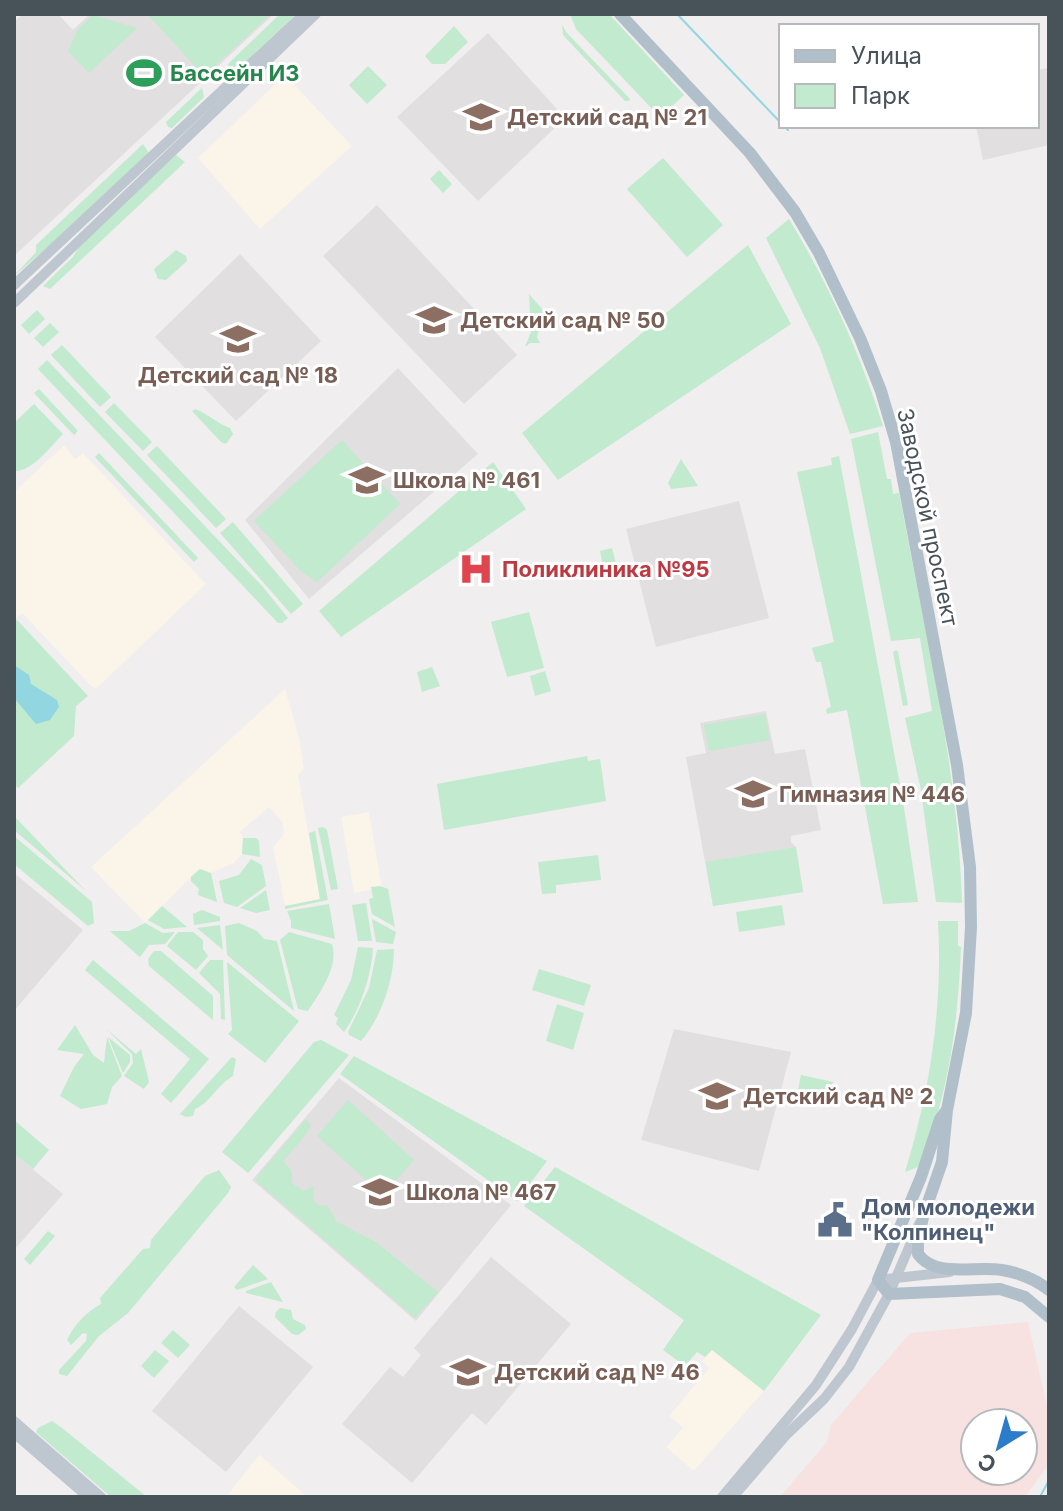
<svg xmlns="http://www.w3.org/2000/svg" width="1063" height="1511" viewBox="0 0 1063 1511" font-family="Inter,sans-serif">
<rect width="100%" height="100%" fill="#f0eeee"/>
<g fill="#faf4e9">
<path d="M 285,75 L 352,146 L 260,229 L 198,158 Z"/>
<path d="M 64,445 L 75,459 L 83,453 L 206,584 L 96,689 L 90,685 L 22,613 L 14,620 L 14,492 Z"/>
<path d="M 285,689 L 299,738 L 304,769 L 298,775 L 320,900 L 285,906 L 273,847 L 282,837 L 284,830 L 282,822 L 269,807 L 240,832 L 243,838 L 242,854 L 234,863 L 211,873 L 199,869 L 145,923 L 91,867 Z"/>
<path d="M 369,812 L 382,888 L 354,893 L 341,817 Z"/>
<path d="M 712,1350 L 720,1353 L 764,1391 L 694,1471 L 666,1447 L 683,1428 L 669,1416 L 709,1368 L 702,1361 Z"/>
<path d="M 259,1455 L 260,1455 L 307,1497 L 226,1497 Z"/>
</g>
<g fill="#e1dfdf">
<path d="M 23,14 L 58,14 L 73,30 L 90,14 L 274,14 L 14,256 L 14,22 Z"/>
<path d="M 488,33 L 565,118 L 478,201 L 397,117 Z"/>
<path d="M 1049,68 L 1049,145 L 983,160 L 976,126 L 1037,126 L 1037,70 Z"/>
<path d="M 377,205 L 517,355 L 464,404 L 323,256 Z"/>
<path d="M 240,254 L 321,341 L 236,421 L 155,337 Z"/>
<path d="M 398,368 L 478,454 L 309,599 L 245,520 Z"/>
<path d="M 739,501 L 769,618 L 656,647 L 626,529 Z"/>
<path d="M 766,711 L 775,754 L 805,749 L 821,830 L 791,836 L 791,842 L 796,847 L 803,892 L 713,906 L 686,757 L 706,753 L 700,723 Z"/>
<path d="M 14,873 L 83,930 L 14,1011 Z"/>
<path d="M 674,1029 L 791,1052 L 759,1171 L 641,1140 Z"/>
<path d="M 339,1078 L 511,1205 L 416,1321 L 252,1180 Z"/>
<path d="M 14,1154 L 63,1194 L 14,1250 Z"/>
<path d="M 491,1257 L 571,1324 L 486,1425 L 472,1413 L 412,1483 L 342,1424 L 390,1367 L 403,1377 L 421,1355 L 414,1348 Z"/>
<path d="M 239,1306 L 313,1367 L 226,1472 L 152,1411 Z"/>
</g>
<path fill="#f8e1e1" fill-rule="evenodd" d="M 1028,1322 L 1049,1416 L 1049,1464 L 1025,1497 L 780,1497 L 827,1442 L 831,1425 L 910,1333 ZM 975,1423 L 1023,1423 L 1023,1471 L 975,1471 Z"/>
<g fill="#c1eace">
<path d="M 147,14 L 271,14 L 204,76 Z"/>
<path d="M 280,14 L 296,14 L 229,78 L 225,72 L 229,63 Z"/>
<path d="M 570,14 L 609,14 L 684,95 L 660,117 L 576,29 Z"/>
<path d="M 93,15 L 137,28 L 89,73 L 68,51 L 78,29 Z"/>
<path d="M 562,24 L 566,32 L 630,99 L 629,101 L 625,101 L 563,35 Z"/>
<path d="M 454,26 L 468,42 L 445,64 L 432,64 L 425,56 Z"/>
<path d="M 368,66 L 387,85 L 367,104 L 349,85 Z"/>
<path d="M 202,88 L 204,97 L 172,128 L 168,127 L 166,122 Z"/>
<path d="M 143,144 L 149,153 L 71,227 L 14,276 L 36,252 L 36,245 Z"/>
<path d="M 176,155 L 185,162 L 50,289 L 43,286 L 73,257 L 82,242 Z"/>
<path d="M 663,158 L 723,225 L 687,257 L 627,189 Z"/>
<path d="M 439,170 L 452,184 L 443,193 L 430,179 Z"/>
<path d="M 789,219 C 829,285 860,353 883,426 L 850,434 L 820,348 L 766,238 Z"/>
<path d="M 748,245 L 791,324 L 558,480 L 522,433 Z"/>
<path d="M 176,250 L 186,256 L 187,261 L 166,280 L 158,279 L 154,269 Z"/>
<path d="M 529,294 L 555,324 L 552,331 L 548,327 L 538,332 L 537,337 L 540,343 L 530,343 L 525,347 L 531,332 Z"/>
<path d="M 37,310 L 45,319 L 29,334 L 21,325 Z"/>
<path d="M 50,323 L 59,332 L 43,347 L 34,338 Z"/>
<path d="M 62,345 L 111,397 L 100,407 L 51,355 Z"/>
<path d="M 47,360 L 263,587 L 288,618 L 282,623 L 278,623 L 38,369 Z"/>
<path d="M 39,389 L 78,431 L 74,435 L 34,393 Z"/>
<path d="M 114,403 L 152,442 L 143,451 L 105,412 Z"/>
<path d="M 34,404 L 63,434 C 50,447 32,472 14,471 L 14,423 Z"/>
<path d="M 195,409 C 209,414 216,423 230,428 L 233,434 L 226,444 L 221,442 L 192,411 Z"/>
<path d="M 878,432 L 887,479 L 891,479 L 893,494 L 899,493 C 924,628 958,765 962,903 L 936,902 L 921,790 L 905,718 L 932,711 L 920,638 L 891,641 L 851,439 Z"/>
<path d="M 342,440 L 400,504 L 317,582 L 302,572 L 254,521 Z"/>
<path d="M 157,446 L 226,519 L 216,528 L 147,455 Z"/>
<path d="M 99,453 L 198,558 L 194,562 L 95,457 Z"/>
<path d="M 839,456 L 903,801 L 918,902 L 883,904 L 847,710 L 827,714 L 826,709 L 831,707 L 821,662 L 816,662 L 812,648 L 834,642 L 797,472 L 832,465 L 831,458 Z"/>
<path d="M 681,459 L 698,486 L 671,489 L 668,483 Z"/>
<path d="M 493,462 L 526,509 L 341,637 L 319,611 Z"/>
<path d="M 233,522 L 303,604 L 291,614 L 220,533 Z"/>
<path d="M 612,548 L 618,571 L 605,574 L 600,551 Z"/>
<path d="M 529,612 L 544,668 L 507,677 L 491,622 Z"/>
<path d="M 17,620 L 88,696 L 76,706 L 74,736 L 18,788 L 14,784 L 14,623 Z"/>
<path d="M 896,650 L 898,652 L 908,705 L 903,706 L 893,652 Z"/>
<path d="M 432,667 L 440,686 L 422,692 L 417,672 Z"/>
<path d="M 545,671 L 551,691 L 535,696 L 530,676 Z"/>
<path d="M 765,714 L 770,740 L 709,751 L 704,725 Z"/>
<path d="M 587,756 L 588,761 L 600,759 L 606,801 L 444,830 L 437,784 Z"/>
<path d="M 14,816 L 85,890 L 14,830 Z"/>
<path d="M 323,827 L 327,830 L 338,889 L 331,890 L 318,828 Z"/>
<path d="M 315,831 L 328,900 L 285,909 L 285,906 L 320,899 L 309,833 Z"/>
<path d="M 14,836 L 92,902 L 94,923 L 88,926 L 14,864 Z"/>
<path d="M 243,838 L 256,838 L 259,841 L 260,857 L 242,854 Z"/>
<path d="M 796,847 L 803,892 L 713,906 L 706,862 Z"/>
<path d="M 598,855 L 601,880 L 556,885 L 556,893 L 542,894 L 538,862 Z"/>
<path d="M 251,859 L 262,865 L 266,886 L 237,907 L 224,903 L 219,881 L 239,875 Z"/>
<path d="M 200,869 L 211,873 L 217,902 L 198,895 L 199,889 L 191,881 L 191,877 Z"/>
<path d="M 380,886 L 388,889 L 395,927 L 372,914 L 369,899 L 373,898 L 371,887 Z"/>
<path d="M 266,890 L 270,910 L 256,913 L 240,908 Z"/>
<path d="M 366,903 L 372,941 L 358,941 L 352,905 Z"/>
<path d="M 329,904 L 335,939 L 291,928 L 291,921 L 287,911 Z"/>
<path d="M 782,905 L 785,925 L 739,932 L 736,912 Z"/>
<path d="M 162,906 L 187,927 L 164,929 L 148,920 Z"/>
<path d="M 202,910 L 220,917 L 220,921 L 194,925 L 193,914 Z"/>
<path d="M 372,919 L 396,932 L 393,944 L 376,942 Z"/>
<path d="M 938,921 L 958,921 L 958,946 L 961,947 C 958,1021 949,1099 918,1167 L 905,1172 C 930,1091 943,1007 938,921 Z"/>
<path d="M 145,923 L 163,933 L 175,932 L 165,944 L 149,945 L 140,957 L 110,931 L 129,931 Z"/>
<path d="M 239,923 L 257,931 L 264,939 L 277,941 L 294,1011 L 227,955 L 225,926 Z"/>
<path d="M 220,925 L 223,950 L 197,928 Z"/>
<path d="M 178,932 L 193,932 L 203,940 L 203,949 L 208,956 L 196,970 L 167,946 Z"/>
<path d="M 289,932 L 332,944 C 339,967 320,992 308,1011 L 298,1009 L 280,940 Z"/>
<path d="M 358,947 L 373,948 C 371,977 361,1008 344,1032 L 336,1024 L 338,1018 L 334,1015 L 351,980 Z"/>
<path d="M 394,949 C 394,980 381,1018 361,1041 L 349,1035 L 348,1032 L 369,988 L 377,950 Z"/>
<path d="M 154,951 L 161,951 L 213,996 L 213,1020 L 149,966 L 148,959 Z"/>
<path d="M 93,960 L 209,1059 L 171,1103 L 161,1094 L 190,1059 L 85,970 Z"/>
<path d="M 210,960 L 223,960 L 225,1020 L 221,1019 L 220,994 L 199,973 Z"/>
<path d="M 227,962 L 299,1021 L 265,1063 L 228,1034 L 232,1030 Z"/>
<path d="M 539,969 L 591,985 L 584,1006 L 532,990 Z"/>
<path d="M 557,1004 L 584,1013 L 573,1050 L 546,1041 Z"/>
<path d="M 75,1025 L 93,1055 L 104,1063 L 107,1037 L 122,1076 L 112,1087 L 107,1104 L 81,1109 L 60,1096 L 74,1067 L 84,1054 L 57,1050 Z"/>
<path d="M 105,1028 L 136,1054 L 141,1049 L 149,1082 L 144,1089 L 124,1076 L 133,1063 L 132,1054 Z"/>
<path d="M 108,1037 L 130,1055 L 130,1062 L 123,1073 Z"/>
<path d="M 321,1040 L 349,1055 L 248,1173 L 222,1152 L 314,1042 Z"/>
<path d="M 354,1056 L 547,1161 L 517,1201 L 340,1074 Z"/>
<path d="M 232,1057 L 236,1059 L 233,1076 C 217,1085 211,1102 195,1109 L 193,1116 L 186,1117 L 180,1114 Z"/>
<path d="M 801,1075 L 833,1082 L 829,1101 L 797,1095 Z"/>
<path d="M 348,1100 L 414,1160 L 383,1195 L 317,1136 Z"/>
<path d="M 306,1119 L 311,1126 C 303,1140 293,1149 283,1161 L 292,1172 L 292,1183 L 303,1191 L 314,1186 L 313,1200 L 318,1205 L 328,1206 L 336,1221 L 377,1243 L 438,1292 L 415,1318 L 256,1181 L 257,1177 Z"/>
<path d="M 14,1120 L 49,1150 L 33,1169 L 14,1154 Z"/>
<path d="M 555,1167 L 821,1315 L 764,1391 L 712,1350 L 705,1357 L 697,1352 L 685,1366 L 663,1350 L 684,1320 L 524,1206 Z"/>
<path d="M 219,1170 L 231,1187 L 228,1193 L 128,1313 L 99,1336 L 67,1376 L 59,1374 L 59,1370 L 86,1341 L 87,1334 L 83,1333 L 71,1345 L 67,1340 C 74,1325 86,1312 101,1304 L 100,1298 L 143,1249 L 150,1248 L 151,1240 L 205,1176 Z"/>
<path d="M 48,1231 L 55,1236 L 30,1265 L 24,1259 Z"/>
<path d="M 253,1265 L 268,1279 L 237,1290 L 234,1287 Z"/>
<path d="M 271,1282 L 283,1302 L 246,1293 L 246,1291 Z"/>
<path d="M 280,1308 L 291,1310 L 293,1319 L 305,1325 L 306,1329 L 298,1335 L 292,1334 L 275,1317 L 276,1312 Z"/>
<path d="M 173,1330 L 190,1345 L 178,1358 L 161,1343 Z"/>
<path d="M 155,1350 L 169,1361 L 154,1378 L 141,1366 Z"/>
<path d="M 52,1421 L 62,1428 L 147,1497 L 111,1497 L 36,1432 L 38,1428 Z"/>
</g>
<path fill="#92d6e2" d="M 14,665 L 29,675 L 31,684 L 57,700 L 59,707 L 50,720 L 36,724 L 14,698 Z"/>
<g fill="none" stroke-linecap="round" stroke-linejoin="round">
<g stroke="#92d6e2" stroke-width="2">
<path d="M 677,14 L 781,123"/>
<path d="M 784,126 L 788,130"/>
<path d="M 1040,1497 L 1049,1480"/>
</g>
<g stroke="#bec7d0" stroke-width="10">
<path d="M 14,285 L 304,14"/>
<path d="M 14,303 L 316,14"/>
<path d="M 14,1421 L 101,1497"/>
<path d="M 14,1433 L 88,1497"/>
<path d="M 722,1497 L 816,1385 L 852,1329 L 878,1280 L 950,1272"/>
<path d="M 733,1497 L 787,1434 L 824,1399 L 849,1367 L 889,1294 L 919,1224"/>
</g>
<g stroke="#b0bfca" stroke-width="12">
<path d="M 620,14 L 750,153 L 795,212 L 819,253 L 860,338 L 881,391 L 896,442 L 957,765 L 970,867 L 971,927 L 966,1013 L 947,1110 L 942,1162 L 923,1217 L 918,1242 L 918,1254 C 936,1279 976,1265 1002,1270 C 1020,1273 1035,1279 1049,1290"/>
<path d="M 946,1111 L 940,1119 L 921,1177 L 878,1280 L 889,1294 L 1000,1289 L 1025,1297 L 1049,1317"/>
</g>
</g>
<defs>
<g id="stadium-bare" transform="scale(2.76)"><path d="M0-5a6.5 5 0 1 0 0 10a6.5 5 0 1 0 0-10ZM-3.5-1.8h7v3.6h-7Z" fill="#2e9e5b" stroke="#fff" stroke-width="2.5" paint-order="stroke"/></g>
<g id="school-bare" transform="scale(2.76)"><path d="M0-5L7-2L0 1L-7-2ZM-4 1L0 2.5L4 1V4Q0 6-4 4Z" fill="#8d6e63" stroke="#fff" stroke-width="2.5" paint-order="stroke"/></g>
<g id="hospital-bare" transform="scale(2.76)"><path d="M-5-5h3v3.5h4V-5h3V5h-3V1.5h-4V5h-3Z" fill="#e0444e" stroke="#fff" stroke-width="2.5" paint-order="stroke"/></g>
<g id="civic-bare" transform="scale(2.76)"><path d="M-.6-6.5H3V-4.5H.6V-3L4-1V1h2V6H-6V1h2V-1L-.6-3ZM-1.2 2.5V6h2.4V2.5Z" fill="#5c6f8a" stroke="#fff" stroke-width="2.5" paint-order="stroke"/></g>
</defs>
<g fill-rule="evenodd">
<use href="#stadium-bare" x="144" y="73"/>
<use href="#school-bare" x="481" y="117"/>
<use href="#school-bare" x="434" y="320"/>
<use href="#school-bare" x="238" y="339"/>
<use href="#school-bare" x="367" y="480"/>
<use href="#hospital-bare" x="476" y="569"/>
<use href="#school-bare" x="753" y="794"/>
<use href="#school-bare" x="717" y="1096"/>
<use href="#school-bare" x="380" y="1192"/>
<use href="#civic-bare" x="835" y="1220"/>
<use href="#school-bare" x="468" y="1372"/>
</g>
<g text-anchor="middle" stroke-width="6" stroke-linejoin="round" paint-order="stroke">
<g font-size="22" font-weight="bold" fill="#27864d" stroke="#fff" text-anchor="start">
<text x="170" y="81">Бассейн ИЗ</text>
</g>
<g font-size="22" font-weight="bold" fill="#785e54" stroke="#fff" text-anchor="start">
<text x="507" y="125">Детский сад № 21</text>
<text x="460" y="328">Детский сад № 50</text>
<text x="238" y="383" text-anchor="middle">Детский сад № 18</text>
<text x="393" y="488">Школа № 461</text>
<text x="779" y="802">Гимназия № 446</text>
<text x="743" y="1104">Детский сад № 2</text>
<text x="406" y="1200">Школа № 467</text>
<text x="494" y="1380">Детский сад № 46</text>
</g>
<g font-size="22" fill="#485259" stroke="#fff">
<text transform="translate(928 517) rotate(78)" y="8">Заводской проспект</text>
</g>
<g font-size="22" font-weight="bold" fill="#be3a42" stroke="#fff" text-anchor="start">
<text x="502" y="577">Поликлиника №95</text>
</g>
<g font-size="22" font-weight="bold" fill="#4e5e75" stroke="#fff" text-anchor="start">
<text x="861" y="1215">Дом молодежи<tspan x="861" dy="25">"Колпинец"</tspan></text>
</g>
</g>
<rect width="1063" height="1511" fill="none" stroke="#485259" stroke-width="32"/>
<rect x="779" y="24" width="260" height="104" fill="#ffffff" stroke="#b6babd" stroke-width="2"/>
<rect x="795" y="50" width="40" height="12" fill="#b0bfca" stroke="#b6babd" stroke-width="2"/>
<text x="851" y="64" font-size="24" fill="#485259">Улица</text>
<rect x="795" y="84" width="40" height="24" fill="#c1eace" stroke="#b6babd" stroke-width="2"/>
<text x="851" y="104" font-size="24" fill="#485259">Парк</text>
<g transform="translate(999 1447) rotate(217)"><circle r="38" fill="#ffffff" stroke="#b6babd" stroke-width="2"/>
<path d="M0-6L14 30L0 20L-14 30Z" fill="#2c7ccc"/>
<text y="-12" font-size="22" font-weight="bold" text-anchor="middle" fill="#485259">С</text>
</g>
</svg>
